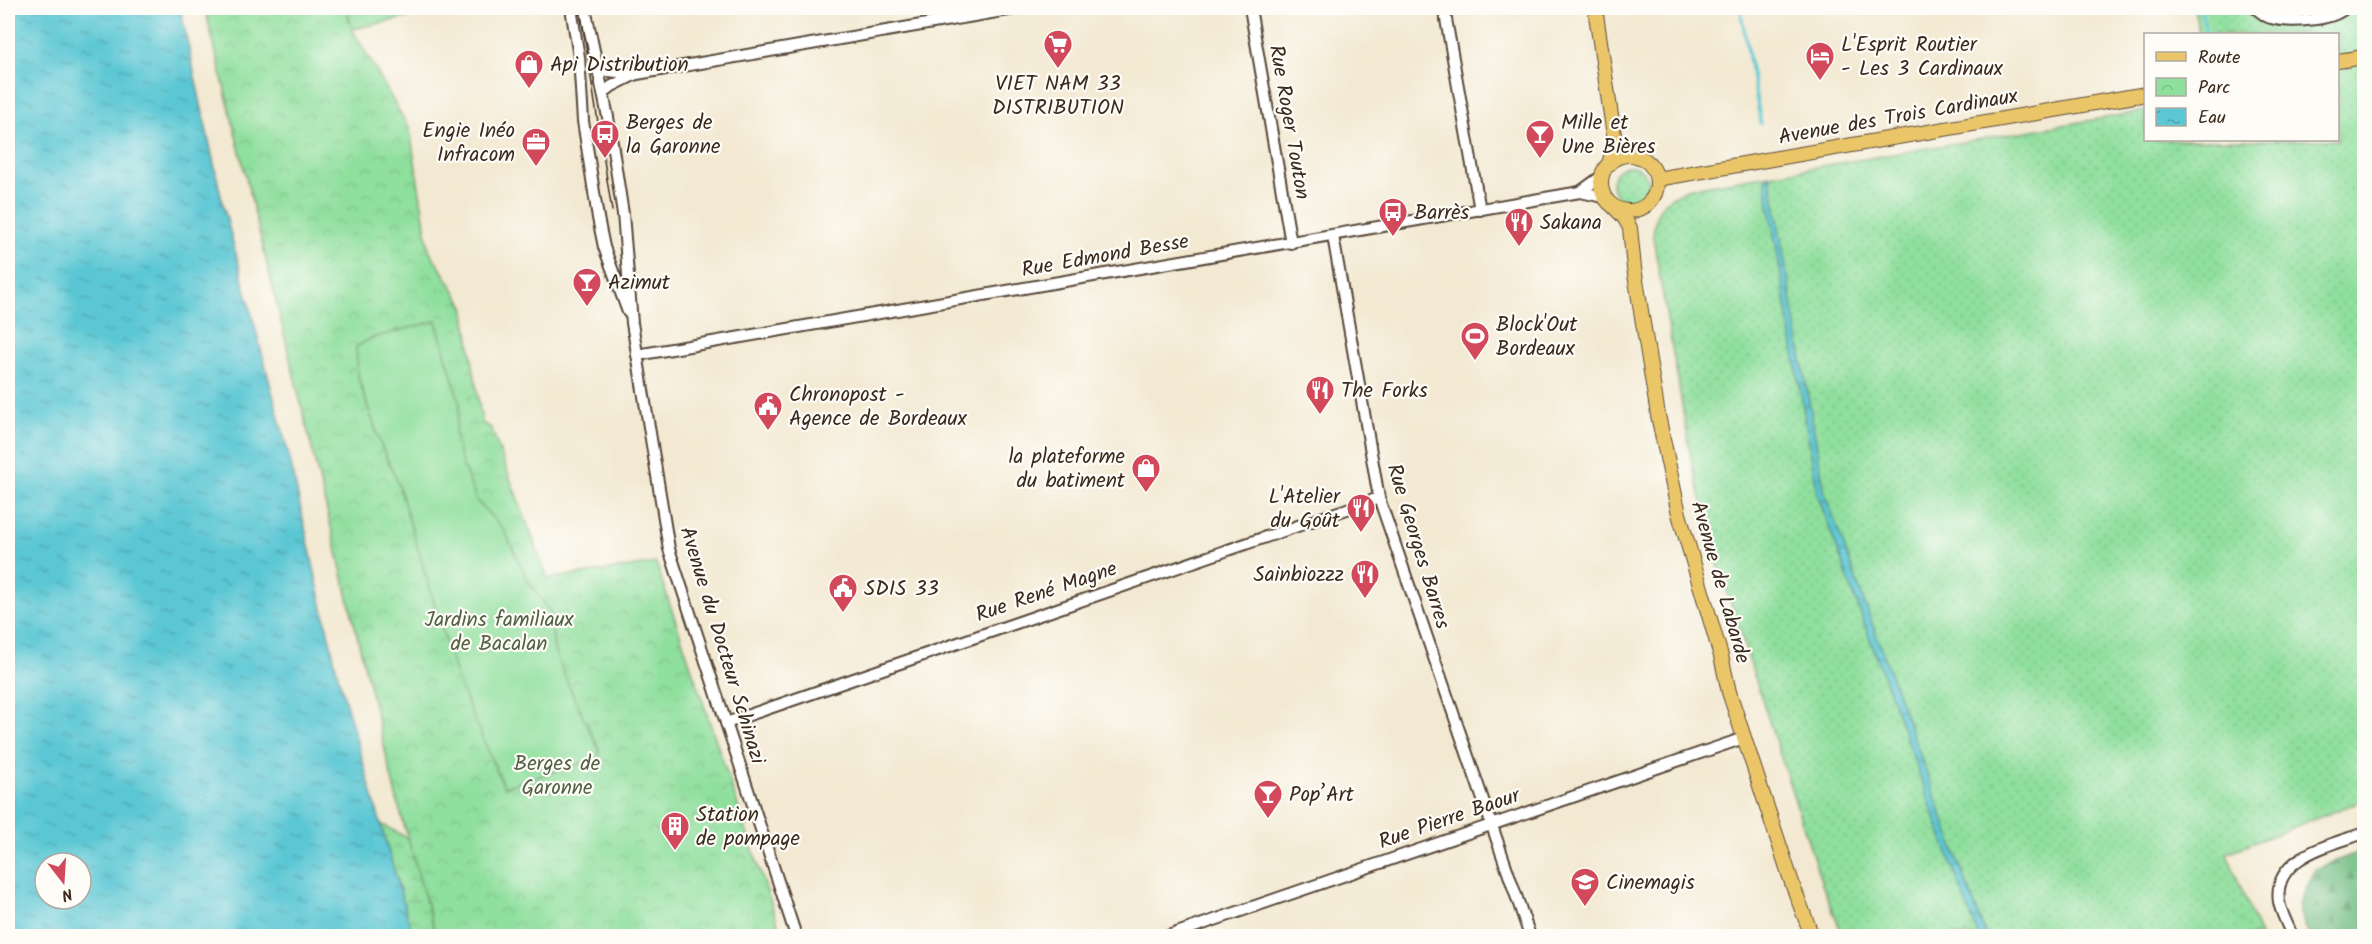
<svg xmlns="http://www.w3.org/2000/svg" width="2372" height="944" viewBox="0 0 2372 944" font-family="Kalam,sans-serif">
<defs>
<pattern id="grass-dots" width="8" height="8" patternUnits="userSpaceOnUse" patternTransform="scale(1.5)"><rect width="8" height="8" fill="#8fdf9d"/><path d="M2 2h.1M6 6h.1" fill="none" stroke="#7cc087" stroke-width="1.8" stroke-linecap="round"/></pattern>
<pattern id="forest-firs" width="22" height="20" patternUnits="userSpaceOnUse" patternTransform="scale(1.5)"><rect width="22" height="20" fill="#73be84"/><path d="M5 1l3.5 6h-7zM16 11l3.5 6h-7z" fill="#609b6b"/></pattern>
<pattern id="wetland-marsh" width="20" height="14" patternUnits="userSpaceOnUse" patternTransform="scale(1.5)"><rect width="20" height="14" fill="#8fdf9d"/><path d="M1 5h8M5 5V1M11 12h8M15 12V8" fill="none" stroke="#7cc087"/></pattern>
<pattern id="park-crowns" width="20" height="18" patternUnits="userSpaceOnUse" patternTransform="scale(1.5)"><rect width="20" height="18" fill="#8fdf9d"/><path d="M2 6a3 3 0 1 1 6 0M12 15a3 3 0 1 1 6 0" fill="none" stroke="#7cc087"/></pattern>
<pattern id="water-ripples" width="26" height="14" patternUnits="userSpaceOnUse" patternTransform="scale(1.5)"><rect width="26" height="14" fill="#5bc7d4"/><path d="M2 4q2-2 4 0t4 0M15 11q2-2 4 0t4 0" fill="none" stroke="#4ca2ab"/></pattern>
</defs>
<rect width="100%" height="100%" fill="#fdfcf7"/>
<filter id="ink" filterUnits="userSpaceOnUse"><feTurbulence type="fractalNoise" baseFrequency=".0167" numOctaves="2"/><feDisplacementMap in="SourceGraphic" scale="12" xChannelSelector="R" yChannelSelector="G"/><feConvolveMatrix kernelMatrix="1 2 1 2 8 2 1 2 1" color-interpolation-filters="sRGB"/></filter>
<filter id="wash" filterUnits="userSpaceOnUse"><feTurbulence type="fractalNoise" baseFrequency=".008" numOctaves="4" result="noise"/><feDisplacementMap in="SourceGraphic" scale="24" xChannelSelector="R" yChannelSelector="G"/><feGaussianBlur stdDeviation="1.35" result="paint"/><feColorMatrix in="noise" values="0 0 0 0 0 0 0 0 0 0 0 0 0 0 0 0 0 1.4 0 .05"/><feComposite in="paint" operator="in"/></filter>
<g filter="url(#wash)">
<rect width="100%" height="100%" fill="#f3e9d2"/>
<g fill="url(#grass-dots)" stroke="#65845e" stroke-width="1.5">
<path d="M 346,8 L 451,8 L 352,29 Z"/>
<path d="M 2194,8 L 2364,8 L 2364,800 L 2227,853 L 2260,936 L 1843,936 L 1823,887 L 1718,564 L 1692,463 L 1653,237 C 1655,208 1661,201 1687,189 L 2145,111 L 2146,140 L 2338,140 L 2338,34 L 2199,34 Z"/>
<circle cx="1630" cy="184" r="18"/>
</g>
<path fill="url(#forest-firs)" stroke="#577451" stroke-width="1.5" d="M 2364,850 L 2364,936 L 2309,936 L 2298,908 L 2315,869 Z"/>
<path fill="url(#wetland-marsh)" stroke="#65845e" stroke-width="1.5" d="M 379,823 L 593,936 L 413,936 Z"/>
<path fill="url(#park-crowns)" stroke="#65845e" stroke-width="1.5" d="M 205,8 L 346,8 L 352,29 L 410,130 L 429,250 L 464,306 L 482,423 L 491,428 L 548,579 L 656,563 L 782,936 L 436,936 L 398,804 Z"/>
<path fill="#8fdf9d" stroke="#65845e" stroke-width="1.5" d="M 436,321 L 460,404 L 455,435 L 461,461 L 477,501 L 504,530 L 528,581 L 551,613 L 554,650 L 575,700 L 599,749 L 599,758 L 504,787 L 458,682 L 398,483 L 380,443 L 358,377 L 356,347 L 372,338 Z"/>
<g fill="url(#water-ripples)" stroke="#4b7879" stroke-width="1.5" fill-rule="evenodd">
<path d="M 8,8 L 180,8 L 222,201 L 289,456 L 337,672 L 413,936 L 8,936 ZM 45,863 L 81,863 L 81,899 L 45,899 Z"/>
<path d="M 1770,175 L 1825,494 L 1986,936 L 1979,936 L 1970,914 L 1818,496 L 1765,180 Z"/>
</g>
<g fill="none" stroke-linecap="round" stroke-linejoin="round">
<g stroke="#5bc7d4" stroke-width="3">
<path d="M 1740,8 L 1761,124"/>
<path d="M 2201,8 L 2206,34"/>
</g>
</g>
</g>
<g filter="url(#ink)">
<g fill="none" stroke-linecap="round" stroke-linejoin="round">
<g stroke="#574739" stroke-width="14">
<g id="minor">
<path d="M 571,8 L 579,57 L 583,121 L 598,218 L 604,247 L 628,312"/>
<path d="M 585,8 L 608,117 L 623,214 L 632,323 L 669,549 L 796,936"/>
<path d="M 1250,8 L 1291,243"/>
<path d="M 1444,8 L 1480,210"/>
<path d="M 2255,8 C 2260,11 2265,17 2271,18 C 2289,23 2331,21 2345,8"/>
<path d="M 598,70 L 637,74 L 1020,8"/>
<path d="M 603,93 L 612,86 L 636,74"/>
<path d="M 1580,192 L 1602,176"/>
<path d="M 1333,236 L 1379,498 L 1530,936"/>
<path d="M 637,355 L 1580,192 L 1604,197"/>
<path d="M 726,723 L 1379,498"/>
<path d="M 1168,936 L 1744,738"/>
<path d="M 2292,936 C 2288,925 2281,913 2279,902 C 2272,856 2332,845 2364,833"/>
</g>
</g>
<g stroke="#574739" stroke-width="16">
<g id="major">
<path d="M 1595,8 L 1615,142 L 1609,164"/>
<path d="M 2338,61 L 2364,57"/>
<circle cx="1629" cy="183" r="28"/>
<path d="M 1657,179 L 2146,94"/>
<path d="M 1614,207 L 1624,217 L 1630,228 L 1634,268 L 1658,415 L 1679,514 L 1721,656 L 1729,692 L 1793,886 L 1812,936"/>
</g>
</g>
<use href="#minor" stroke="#fff" stroke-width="10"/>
<use href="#major" stroke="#ebc669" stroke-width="14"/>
<path stroke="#3b2a1e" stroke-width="1.5" d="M 580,8 L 612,211"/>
</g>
</g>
<defs>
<g id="supermarket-pin" transform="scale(1.5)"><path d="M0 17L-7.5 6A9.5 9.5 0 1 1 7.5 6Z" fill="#d1495b" stroke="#fdfcf7"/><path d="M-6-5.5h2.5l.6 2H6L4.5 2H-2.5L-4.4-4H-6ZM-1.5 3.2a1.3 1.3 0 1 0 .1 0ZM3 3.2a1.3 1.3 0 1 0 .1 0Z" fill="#fff"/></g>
<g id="hotel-pin" transform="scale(1.5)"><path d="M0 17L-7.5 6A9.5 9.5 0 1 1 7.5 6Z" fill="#d1495b" stroke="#fdfcf7"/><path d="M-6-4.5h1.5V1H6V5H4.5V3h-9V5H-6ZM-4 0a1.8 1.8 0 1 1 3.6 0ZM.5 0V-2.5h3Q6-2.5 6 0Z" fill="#fff"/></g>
<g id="shop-pin" transform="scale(1.5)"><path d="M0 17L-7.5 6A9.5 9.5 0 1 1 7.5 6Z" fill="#d1495b" stroke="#fdfcf7"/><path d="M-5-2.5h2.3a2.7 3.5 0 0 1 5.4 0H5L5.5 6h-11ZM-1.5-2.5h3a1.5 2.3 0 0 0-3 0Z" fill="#fff"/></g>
<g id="bus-pin" transform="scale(1.5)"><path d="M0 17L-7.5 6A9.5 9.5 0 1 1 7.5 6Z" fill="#d1495b" stroke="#fdfcf7"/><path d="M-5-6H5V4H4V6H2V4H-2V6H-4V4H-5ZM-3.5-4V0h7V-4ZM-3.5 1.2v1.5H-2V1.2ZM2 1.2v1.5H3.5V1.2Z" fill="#fff"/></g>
<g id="bar-pin" transform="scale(1.5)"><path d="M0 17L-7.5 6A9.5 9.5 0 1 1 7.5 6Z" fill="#d1495b" stroke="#fdfcf7"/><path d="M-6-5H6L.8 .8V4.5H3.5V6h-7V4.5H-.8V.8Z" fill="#fff"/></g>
<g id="office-pin" transform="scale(1.5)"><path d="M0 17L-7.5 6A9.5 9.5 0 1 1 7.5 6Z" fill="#d1495b" stroke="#fdfcf7"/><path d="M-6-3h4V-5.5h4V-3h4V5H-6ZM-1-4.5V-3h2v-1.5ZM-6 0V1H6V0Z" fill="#fff"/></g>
<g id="restaurant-pin" transform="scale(1.5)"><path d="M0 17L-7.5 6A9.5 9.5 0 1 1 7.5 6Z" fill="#d1495b" stroke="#fdfcf7"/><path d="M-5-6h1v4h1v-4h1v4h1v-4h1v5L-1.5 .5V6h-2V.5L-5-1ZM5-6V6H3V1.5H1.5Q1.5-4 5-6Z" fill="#fff"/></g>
<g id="stadium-pin" transform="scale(1.5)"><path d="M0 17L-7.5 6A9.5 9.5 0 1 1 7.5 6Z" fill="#d1495b" stroke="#fdfcf7"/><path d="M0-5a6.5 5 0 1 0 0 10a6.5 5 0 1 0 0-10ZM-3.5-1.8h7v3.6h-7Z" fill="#fff"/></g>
<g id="civic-pin" transform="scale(1.5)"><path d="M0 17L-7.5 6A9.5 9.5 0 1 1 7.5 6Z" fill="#d1495b" stroke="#fdfcf7"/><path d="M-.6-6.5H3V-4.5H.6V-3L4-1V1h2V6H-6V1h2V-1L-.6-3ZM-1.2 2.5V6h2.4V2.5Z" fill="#fff"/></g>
<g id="building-pin" transform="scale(1.5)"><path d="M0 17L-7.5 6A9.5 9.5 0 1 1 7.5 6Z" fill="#d1495b" stroke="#fdfcf7"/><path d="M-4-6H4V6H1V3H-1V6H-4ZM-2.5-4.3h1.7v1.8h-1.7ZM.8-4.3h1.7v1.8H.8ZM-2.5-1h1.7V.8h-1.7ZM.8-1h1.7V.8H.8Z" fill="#fff"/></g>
<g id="university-pin" transform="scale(1.5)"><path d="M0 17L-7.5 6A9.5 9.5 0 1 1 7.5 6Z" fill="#d1495b" stroke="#fdfcf7"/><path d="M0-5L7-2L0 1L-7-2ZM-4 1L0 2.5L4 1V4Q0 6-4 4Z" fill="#fff"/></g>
</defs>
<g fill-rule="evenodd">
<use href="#supermarket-pin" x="1058" y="44"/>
<use href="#hotel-pin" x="1820" y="56"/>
<use href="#shop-pin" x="529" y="64"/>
<use href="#bus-pin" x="605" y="134"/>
<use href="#bar-pin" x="1540" y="134"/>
<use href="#office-pin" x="536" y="142"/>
<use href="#bus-pin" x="1393" y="212"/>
<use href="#restaurant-pin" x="1519" y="222"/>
<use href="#bar-pin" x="587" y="282"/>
<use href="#stadium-pin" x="1475" y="336"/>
<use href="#restaurant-pin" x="1320" y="390"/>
<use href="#civic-pin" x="768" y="406"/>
<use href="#shop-pin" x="1146" y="468"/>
<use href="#restaurant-pin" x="1361" y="508"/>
<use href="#restaurant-pin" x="1365" y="574"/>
<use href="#civic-pin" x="843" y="588"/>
<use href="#bar-pin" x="1268" y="794"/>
<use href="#building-pin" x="675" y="826"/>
<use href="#university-pin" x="1585" y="882"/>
</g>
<g text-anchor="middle" stroke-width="4.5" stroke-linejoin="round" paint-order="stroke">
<g font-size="21" fill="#3b2a1e" stroke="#fdfcf7" text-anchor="start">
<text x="1841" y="51">L'Esprit Routier<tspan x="1841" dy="24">- Les 3 Cardinaux</tspan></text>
<text x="550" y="71">Api Distribution</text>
<text x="1058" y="90" text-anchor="middle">VIET NAM 33<tspan x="1058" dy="24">DISTRIBUTION</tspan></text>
<text x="626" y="129">Berges de<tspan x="626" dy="24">la Garonne</tspan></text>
<text x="1561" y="129">Mille et<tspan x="1561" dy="24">Une Bières</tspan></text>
<text x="515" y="137" text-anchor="end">Engie Inéo<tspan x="515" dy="24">Infracom</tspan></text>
<text x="1414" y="219">Barrès</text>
<text x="1540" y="229">Sakana</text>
<text x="608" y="289">Azimut</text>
<text x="1496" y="331">Block'Out<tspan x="1496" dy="24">Bordeaux</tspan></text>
<text x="1341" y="397">The Forks</text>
<text x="789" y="401">Chronopost -<tspan x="789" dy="24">Agence de Bordeaux</tspan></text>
<text x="1125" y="463" text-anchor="end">la plateforme<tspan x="1125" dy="24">du batiment</tspan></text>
<text x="1340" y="503" text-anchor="end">L'Atelier<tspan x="1340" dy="24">du Goût</tspan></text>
<text x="1344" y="581" text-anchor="end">Sainbiozzz</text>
<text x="864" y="595">SDIS 33</text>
<text x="1289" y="801">Pop’Art</text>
<text x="696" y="821">Station<tspan x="696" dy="24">de pompage</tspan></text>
<text x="1606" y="889">Cinemagis</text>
</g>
<g font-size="21" fill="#3b2a1e" stroke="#fdfcf7">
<text transform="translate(1898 116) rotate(-10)" y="7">Avenue des Trois Cardinaux</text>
<text transform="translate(1290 122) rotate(80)" y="7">Rue Roger Touton</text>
<text transform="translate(1105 255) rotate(-10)" y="7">Rue Edmond Besse</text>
<text transform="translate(1419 546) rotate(73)" y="7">Rue Georges Barres</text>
<text transform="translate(1721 582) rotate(74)" y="7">Avenue de Labarde</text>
<text transform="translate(1046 591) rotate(-19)" y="7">Rue René Magne</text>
<text transform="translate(723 645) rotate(73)" y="7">Avenue du Docteur Schinazi</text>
<text transform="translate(1449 818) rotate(-19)" y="7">Rue Pierre Baour</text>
</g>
<g font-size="21" fill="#546044" stroke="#fdfcf7">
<text x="499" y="626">Jardins familiaux<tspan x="499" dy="24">de Bacalan</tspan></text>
<text x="557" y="770">Berges de<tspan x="557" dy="24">Garonne</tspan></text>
</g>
</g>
<rect width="2372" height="944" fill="none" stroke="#fdfcf7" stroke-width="30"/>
<rect x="2144" y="33" width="195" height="108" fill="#fdfcf7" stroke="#afa8a0" stroke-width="1.5"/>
<rect x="2156" y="52" width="30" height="9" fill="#ebc669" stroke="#afa8a0" stroke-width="1.5"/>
<text x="2198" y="63" font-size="18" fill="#3b2a1e">Route</text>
<rect x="2156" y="78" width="30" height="18" fill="url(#park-crowns)" stroke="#afa8a0" stroke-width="1.5"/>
<text x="2198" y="93" font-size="18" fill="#3b2a1e">Parc</text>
<rect x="2156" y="108" width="30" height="18" fill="url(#water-ripples)" stroke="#afa8a0" stroke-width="1.5"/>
<text x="2198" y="123" font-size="18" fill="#3b2a1e">Eau</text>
<g transform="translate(63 881) rotate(163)"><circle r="28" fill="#fdfcf7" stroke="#afa8a0" stroke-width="1.5"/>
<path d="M0-4.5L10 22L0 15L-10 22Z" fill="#d1495b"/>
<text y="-9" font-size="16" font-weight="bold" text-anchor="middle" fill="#3b2a1e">N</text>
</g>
</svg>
